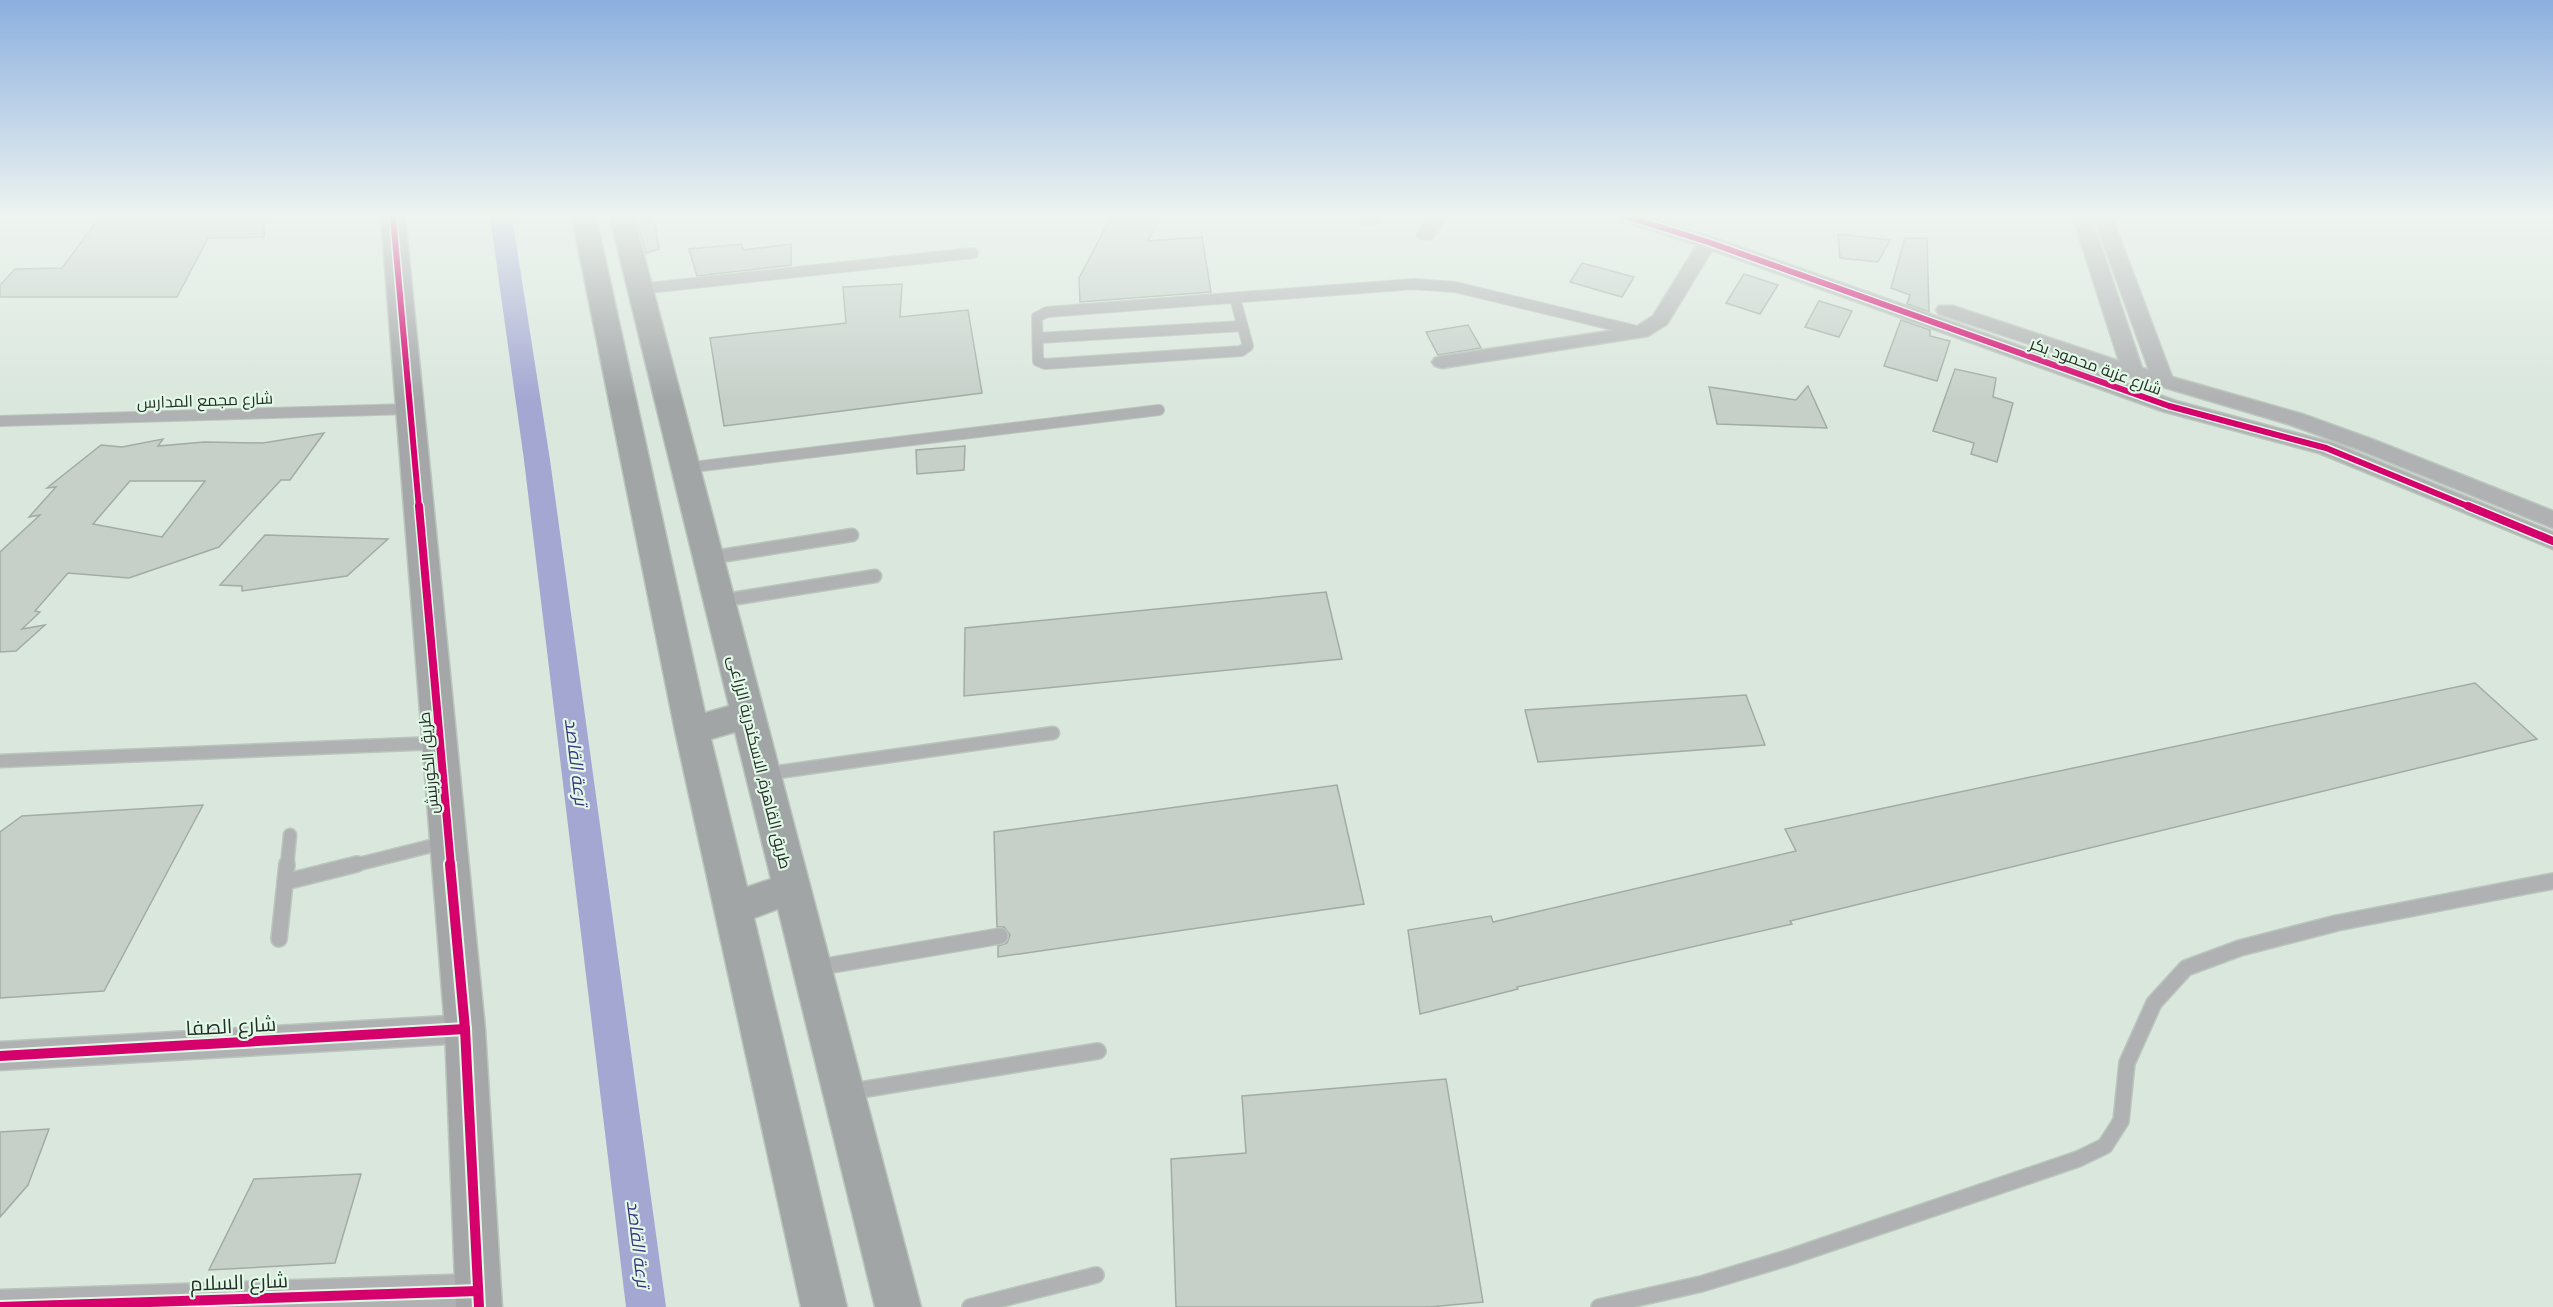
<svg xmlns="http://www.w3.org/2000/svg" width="2553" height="1307" viewBox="0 0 2553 1307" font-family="'DM Sans',Cairo,sans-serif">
<rect width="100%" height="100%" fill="#dae7dd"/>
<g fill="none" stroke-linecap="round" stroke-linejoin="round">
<path fill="#a3a7d2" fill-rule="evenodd" d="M 490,217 L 512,217 L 550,460 L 666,1307 L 626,1307 L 524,460 Z"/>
</g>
<g fill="#c6d0c9" stroke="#a2aca4" stroke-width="1.5" fill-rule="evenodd">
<path d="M 100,217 L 264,217 L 264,237 L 208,238 L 177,297 L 0,297 L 0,285 L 15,269 L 62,268 Z"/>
<path d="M 636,217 L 649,217 L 652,224 L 655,224 L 659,249 L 646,253 Z"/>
<path d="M 1111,217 L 1160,217 L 1148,241 L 1202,237 L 1211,292 L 1080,302 L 1079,278 Z"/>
<path d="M 1838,234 L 1890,240 L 1878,262 L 1840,258 Z"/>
<path d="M 1905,238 L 1927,238 L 1929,312 L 1907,304 L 1910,295 L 1891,288 Z"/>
<path d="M 742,244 L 743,250 L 791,244 L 791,265 L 697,276 L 689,249 Z"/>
<path d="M 1582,263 L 1634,277 L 1622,297 L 1570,282 Z"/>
<path d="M 1744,274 L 1778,285 L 1760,314 L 1726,303 Z"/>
<path d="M 902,284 L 900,317 L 968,310 L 982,393 L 724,426 L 710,338 L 846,323 L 843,287 Z"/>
<path d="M 1819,301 L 1852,311 L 1839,337 L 1805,327 Z"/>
<path d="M 1901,320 L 1930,330 L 1930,336 L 1950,341 L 1937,381 L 1884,366 Z"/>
<path d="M 1468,325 L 1481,348 L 1438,355 L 1426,332 Z"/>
<path d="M 1955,369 L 1996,378 L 1993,397 L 2013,403 L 1997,462 L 1971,454 L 1974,443 L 1933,431 Z"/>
<path d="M 1808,386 L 1827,428 L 1717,424 L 1709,387 L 1796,400 Z"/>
<path d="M 324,433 L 290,480 L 281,480 L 219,547 L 129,578 L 68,573 L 35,611 L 40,612 L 22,629 L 45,625 L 16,651 L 0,652 L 0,552 L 40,515 L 29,517 L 56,487 L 47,488 L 101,445 L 122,447 L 163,439 L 158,446 L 204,442 L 263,443 ZM 130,481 L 205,481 L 162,537 L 93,524 Z"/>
<path d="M 965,446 L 964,470 L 917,474 L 916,450 Z"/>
<path d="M 265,535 L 388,539 L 347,576 L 242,591 L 242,586 L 220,585 Z"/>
<path d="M 1326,592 L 1342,659 L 964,696 L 965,628 Z"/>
<path d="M 2475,683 L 2537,739 L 1790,921 L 1792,924 L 1517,987 L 1518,989 L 1420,1014 L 1408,930 L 1491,916 L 1493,922 L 1796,851 L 1785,829 Z"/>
<path d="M 1746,695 L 1765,745 L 1538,762 L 1525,710 Z"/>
<path d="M 1337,785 L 1364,904 L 998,957 L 998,946 L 1007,943 L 1010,935 L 1004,927 L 997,927 L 994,832 Z"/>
<path d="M 203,805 L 104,991 L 0,998 L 0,832 L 22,816 Z"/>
<path d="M 1446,1079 L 1483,1302 L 1429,1307 L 1176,1307 L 1171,1159 L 1246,1153 L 1242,1096 Z"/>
<path d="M 49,1129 L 28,1185 L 0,1217 L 0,1132 Z"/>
<path d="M 361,1174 L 335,1263 L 209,1270 L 254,1179 Z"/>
</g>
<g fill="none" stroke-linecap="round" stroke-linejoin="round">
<g stroke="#bac5bd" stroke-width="12">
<g id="lane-far2">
<path d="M 639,289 L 973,253"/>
<path d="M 1235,298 L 1248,346 L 1241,351 L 1045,364 L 1038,361 L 1037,317 L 1047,312 L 1414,284 L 1455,287 L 1641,332"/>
<path d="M 1038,338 L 1242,326"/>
<path d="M 0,421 L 411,409"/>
<path d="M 685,468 L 1159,410"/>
</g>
</g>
<g stroke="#bac5bd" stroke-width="15">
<g id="lane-far1">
<path d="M 708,558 L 852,535"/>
<path d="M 719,601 L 875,576"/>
<path d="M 0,761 L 436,743"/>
<path d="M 764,774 L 1053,733"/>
<path d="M 287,866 L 290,835"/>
<path d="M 351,866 L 447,842"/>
</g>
</g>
<g stroke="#bac5bd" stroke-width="18">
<g id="lane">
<path d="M 285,882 L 357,864"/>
<path d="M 279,939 L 287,864"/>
<path d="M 815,968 L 1000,936"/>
<path d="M 848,1092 L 1098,1051"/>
<path d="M 970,1307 L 1096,1275"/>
<path d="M 1599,1307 L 1701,1284 L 1787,1258 L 2078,1159 L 2105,1146 L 2121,1121 L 2127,1063 L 2154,1003 L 2186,968 L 2240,948 L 2337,923 L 2553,881"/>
</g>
</g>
<g stroke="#bac5bd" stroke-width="3">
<g id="street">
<path d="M 1362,217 L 1380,217 L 1375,224 L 1363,224 L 1360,220 Z"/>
<path d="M 1428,217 L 1446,217 L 1432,239 L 1420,239 L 1417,235 Z"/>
<path d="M 1619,217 L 1646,217 L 1714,238 L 2176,401 L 2333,443 L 2553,532 L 2553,549 L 2319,453 L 2162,411 L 1712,250 L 1667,324 L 1648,336 L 1442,368 L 1435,366 L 1432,362 L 1435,358 L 1442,356 L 1636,327 L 1653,316 L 1697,245 L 1622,221 Z"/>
<path d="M 2073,217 L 2091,217 L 2142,368 L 2149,370 L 2094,217 L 2112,217 L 2172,377 L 2302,414 L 2374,440 L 2553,511 L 2553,528 L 2360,450 L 2288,424 L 2126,376 L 1939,314 L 1936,310 L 1939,306 L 1953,306 L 2119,361 Z"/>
<path d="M 465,1015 L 475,1019 L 480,1029 L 475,1039 L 465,1043 L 0,1070 L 0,1042 Z"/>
<path d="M 478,1274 L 490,1279 L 495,1291 L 490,1303 L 479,1307 L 0,1307 L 0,1290 Z"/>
</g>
</g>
<g stroke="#bac5bd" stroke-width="3">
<path id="secondary" d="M 381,217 L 405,217 L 485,1029 L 502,1307 L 456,1307 L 445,1029 Z"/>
</g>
<g stroke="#bac5bd" stroke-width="3">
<path id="highway" d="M 572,217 L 596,217 L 705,713 L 729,706 L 610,217 L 634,217 L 921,1307 L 875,1307 L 778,909 L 754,918 L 847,1307 L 801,1307 L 675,731 ZM 735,732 L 771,879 L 747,887 L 711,739 Z"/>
</g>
<use href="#lane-far2" stroke="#afb1b2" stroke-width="10"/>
<use href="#lane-far1" stroke="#afb1b2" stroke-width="12"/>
<use href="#lane" stroke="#afb1b2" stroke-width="15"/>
<use href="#street" fill="#afb1b2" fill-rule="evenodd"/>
<use href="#secondary" fill="#a4a6a8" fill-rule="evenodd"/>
<use href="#highway" fill="#a1a5a6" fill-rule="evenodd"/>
<g stroke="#e2f9e7" stroke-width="9">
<g id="cycleway-far2">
<path d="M 393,217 L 419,508"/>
<path d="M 1628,217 L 1708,242 L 2169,406 L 2326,448 L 2472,508"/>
</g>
</g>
<g stroke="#e2f9e7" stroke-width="11">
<g id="cycleway-far1">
<path d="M 419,506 L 451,866"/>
<path d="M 2468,506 L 2553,541"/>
</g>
</g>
<g stroke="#e2f9e7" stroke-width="14">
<g id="cycleway">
<path d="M 450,864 L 465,1029 L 479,1307"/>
<path d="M 0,1056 L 465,1029"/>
<path d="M 0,1307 L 478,1291"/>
</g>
</g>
<use href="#cycleway-far2" stroke="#d6006c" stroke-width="6"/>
<use href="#cycleway-far1" stroke="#d6006c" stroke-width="8"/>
<use href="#cycleway" stroke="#d6006c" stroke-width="10"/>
</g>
<linearGradient id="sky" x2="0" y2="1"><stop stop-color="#8cafdf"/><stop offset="0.54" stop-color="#eef4f0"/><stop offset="1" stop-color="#eef4f0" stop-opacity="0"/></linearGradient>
<rect width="2553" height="400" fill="url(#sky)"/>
<g text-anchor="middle" stroke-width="4.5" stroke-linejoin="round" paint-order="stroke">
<g font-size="16" fill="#252d27" stroke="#e2f9e7">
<text transform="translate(2096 366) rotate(20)" y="6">شارع عزبة محمود بكر</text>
<text transform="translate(205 400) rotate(-2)" y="6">شارع مجمع المدارس</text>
<text transform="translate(760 762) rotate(76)" y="6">طريق القاهرة, الاسكندرية الزراعى</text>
<text transform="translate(428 763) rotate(-95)" y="6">طريق الكورنيش</text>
</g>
<g font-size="18" font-style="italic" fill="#3b317f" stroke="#e2f9e7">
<text transform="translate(576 762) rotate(83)" y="6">ترعة القاصد</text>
<text transform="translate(638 1244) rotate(83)" y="6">ترعة القاصد</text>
</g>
<g font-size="20" fill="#252d27" stroke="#e2f9e7">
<text transform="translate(231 1026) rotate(-3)" y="7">شارع الصفا</text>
<text transform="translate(239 1282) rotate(-2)" y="7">شارع السلام</text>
</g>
</g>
</svg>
